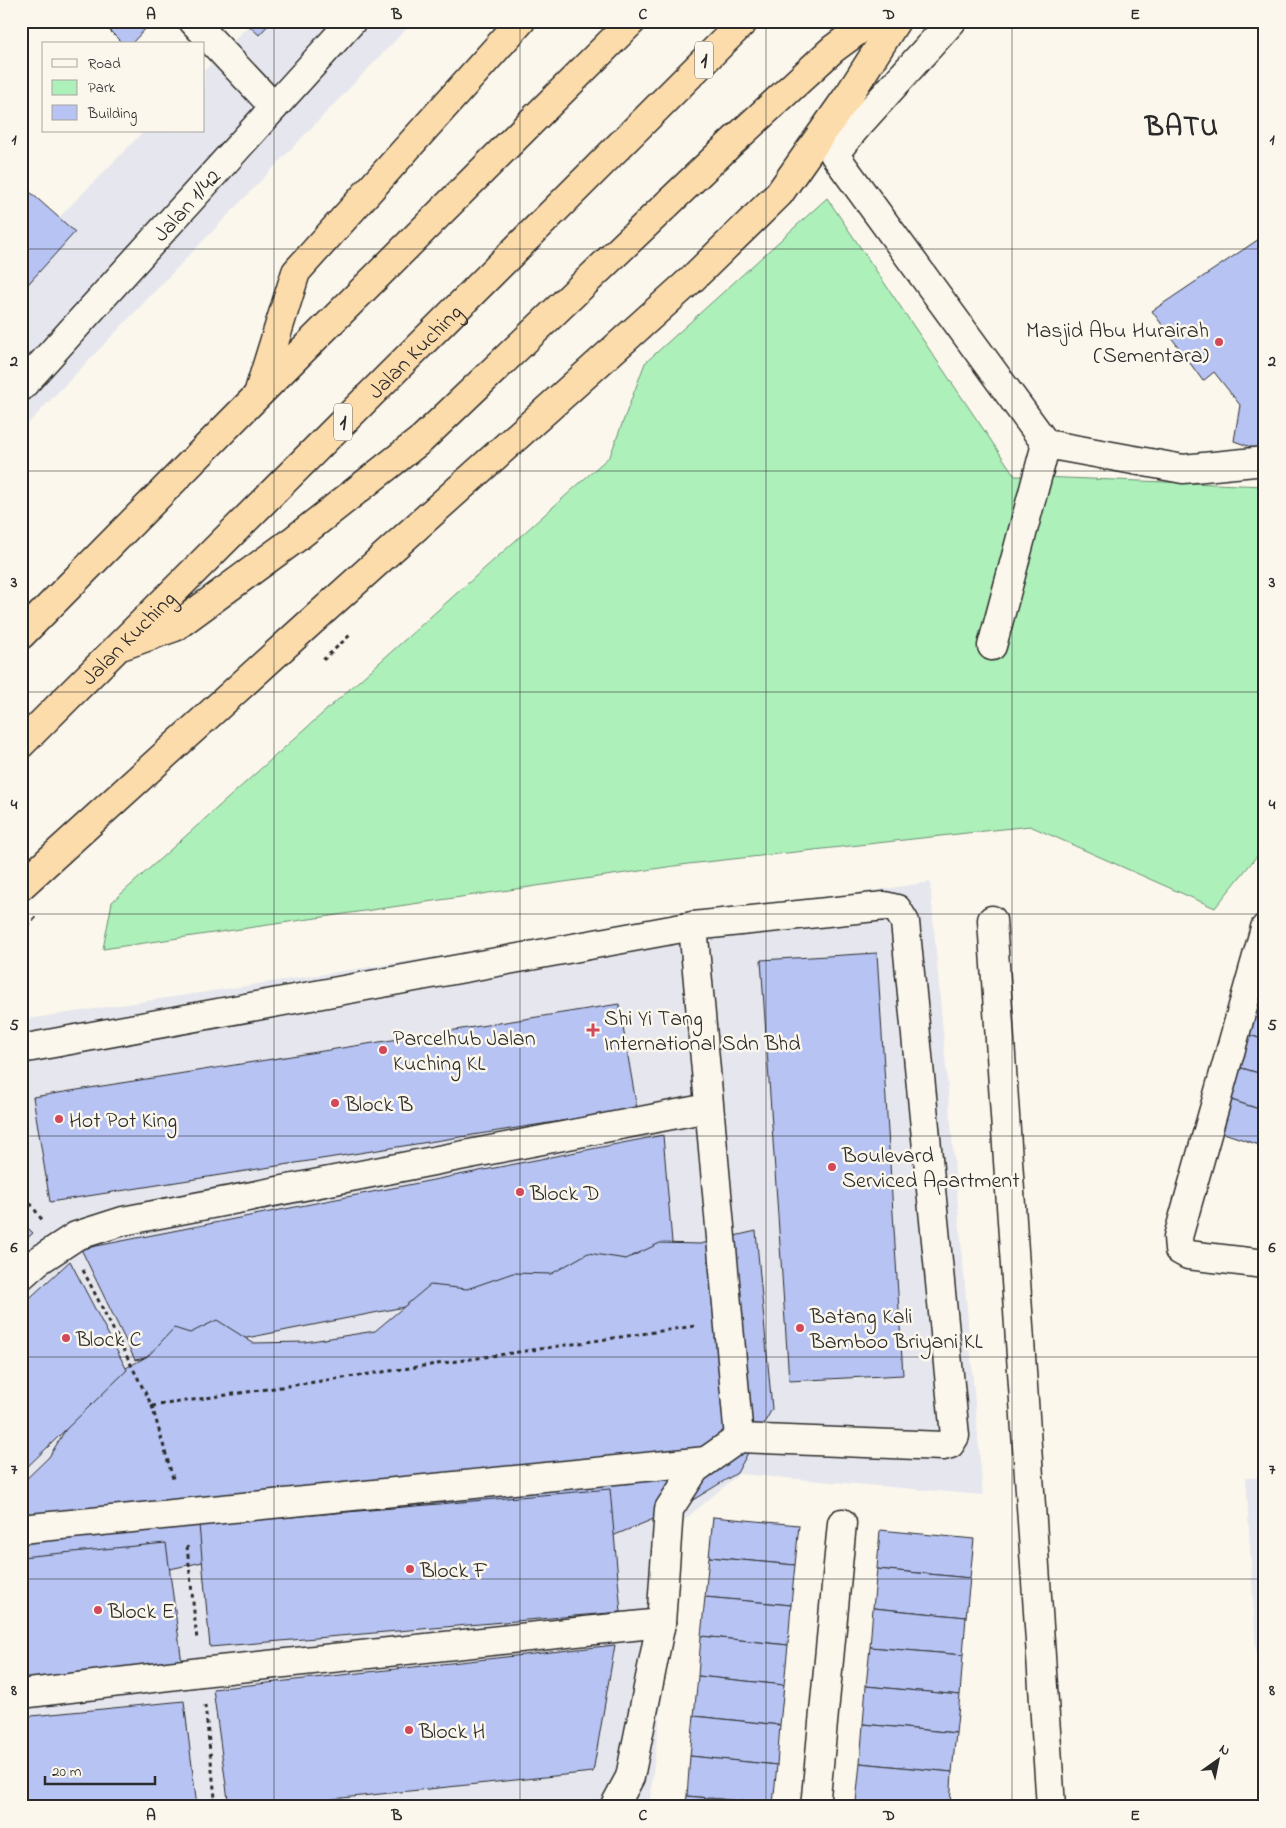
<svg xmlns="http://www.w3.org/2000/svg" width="1286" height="1828" viewBox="0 0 1286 1828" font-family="'Indie Flower',sans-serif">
<rect width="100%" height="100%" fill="#fbf7ec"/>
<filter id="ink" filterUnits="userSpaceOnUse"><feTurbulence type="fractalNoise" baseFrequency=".02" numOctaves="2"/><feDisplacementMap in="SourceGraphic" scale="10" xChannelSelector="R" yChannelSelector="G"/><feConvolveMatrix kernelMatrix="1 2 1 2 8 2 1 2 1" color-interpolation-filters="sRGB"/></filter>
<g filter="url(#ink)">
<g fill="#e6e7ee">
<path d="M 253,21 L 405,21 L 409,26 L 21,431 L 21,256 L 144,131 L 204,131 L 204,71 Z"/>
<path d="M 1252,21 L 1265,21 L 1265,41 Z"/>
<path d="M 930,882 L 983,1495 L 739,1474 L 683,1521 L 649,1807 L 21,1807 L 21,1020 Z"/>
<path d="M 1265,1477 L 1265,1807 L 1246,1478 Z"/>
</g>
<path fill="#adf0ba" stroke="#6c8e72" d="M 827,198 L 1015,476 L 1265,486 L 1265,846 L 1215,908 L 1030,826 L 688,864 L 103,949 L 112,902 L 610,456 L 645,363 Z"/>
<g fill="#b6c3f3" stroke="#2b2b2b">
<path d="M 100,21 L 153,21 L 131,44 L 123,44 Z"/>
<path d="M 244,21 L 272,21 L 259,35 Z"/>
<path d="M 30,192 L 75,232 L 21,292 L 21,202 Z"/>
<path d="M 1265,235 L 1265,445 L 1262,451 L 1234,441 L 1240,405 L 1214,372 L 1203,381 L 1152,311 Z"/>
<path d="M 877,953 L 903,1375 L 789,1381 L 761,960 Z"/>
<path d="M 1265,977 L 1265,1004 L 1257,1001 Z"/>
<path d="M 1257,1001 L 1265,1004 L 1265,1040 L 1246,1034 Z"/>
<path d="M 619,1004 L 637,1109 L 50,1202 L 33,1097 Z"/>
<path d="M 1246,1034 L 1265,1040 L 1265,1075 L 1235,1066 Z"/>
<path d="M 1235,1066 L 1265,1075 L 1265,1111 L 1225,1098 Z"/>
<path d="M 1225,1098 L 1265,1111 L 1265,1147 L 1215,1130 Z"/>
<path d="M 663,1135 L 673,1254 L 135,1360 L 81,1249 Z"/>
<path d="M 21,1221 L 33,1233 L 21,1244 Z"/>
<path d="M 756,1231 L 772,1409 L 737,1473 L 678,1509 L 610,1537 L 546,1539 L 507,1519 L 404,1526 L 403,1555 L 368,1546 L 319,1556 L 290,1555 L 251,1567 L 217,1559 L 151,1573 L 112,1563 L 21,1566 L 21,1484 L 49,1457 L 72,1419 L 79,1383 L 115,1374 L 148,1356 L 174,1328 L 190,1333 L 217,1320 L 253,1343 L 305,1342 L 375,1331 L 430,1285 L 467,1289 L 513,1273 L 551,1274 L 588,1253 L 626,1259 L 660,1243 L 700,1244 Z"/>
<path d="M 70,1261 L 127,1370 L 21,1473 L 21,1306 Z"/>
<path d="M 1260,1358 L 1265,1358 L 1265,1443 L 1263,1443 Z"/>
<path d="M 610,1489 L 621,1612 L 210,1647 L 199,1525 Z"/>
<path d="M 713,1517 L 799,1525 L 795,1565 L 709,1557 Z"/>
<path d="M 880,1530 L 974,1539 L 970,1578 L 877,1569 Z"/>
<path d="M 166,1543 L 182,1663 L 21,1679 L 21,1557 Z"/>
<path d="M 709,1557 L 795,1565 L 791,1605 L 705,1597 Z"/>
<path d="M 877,1569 L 970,1578 L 966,1617 L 873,1608 Z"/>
<path d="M 705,1597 L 791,1605 L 788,1645 L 701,1636 Z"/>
<path d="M 873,1608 L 966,1617 L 963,1655 L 870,1647 Z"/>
<path d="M 701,1636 L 788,1645 L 784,1685 L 698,1676 Z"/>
<path d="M 615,1645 L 593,1772 L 255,1807 L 229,1807 L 213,1689 Z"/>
<path d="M 870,1647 L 963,1655 L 960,1695 L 866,1686 Z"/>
<path d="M 698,1676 L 784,1685 L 780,1725 L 694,1716 Z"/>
<path d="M 866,1686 L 960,1695 L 956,1733 L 863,1724 Z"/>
<path d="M 184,1701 L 197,1807 L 21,1807 L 21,1717 Z"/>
<path d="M 694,1716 L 780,1725 L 777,1765 L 690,1756 Z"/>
<path d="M 863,1724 L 956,1733 L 952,1772 L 860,1763 Z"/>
<path d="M 690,1756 L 777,1765 L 773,1804 L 687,1796 Z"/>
<path d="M 860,1763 L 952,1772 L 950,1807 L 904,1807 L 856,1802 Z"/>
<path d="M 687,1796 L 773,1804 L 772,1807 L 685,1807 Z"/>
</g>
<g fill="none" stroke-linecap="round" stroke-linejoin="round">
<g stroke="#2b2b2b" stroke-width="31">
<g id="minor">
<path d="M 193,21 L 274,107"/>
<path d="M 952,21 L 859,124 L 834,154 L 1046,444 L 1183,469 L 1265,461"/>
<path id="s1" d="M 21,387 L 352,21"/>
<path d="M 992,646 L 1046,444"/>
<path d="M 992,920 L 1051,1807"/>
<path d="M 1265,928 L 1178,1237 L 1179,1250 L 1188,1255 L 1265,1264"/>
<path d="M 21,1049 L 693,926 L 885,906 L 897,909 L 905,922 L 955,1436 L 950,1444 L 943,1446 L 739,1438"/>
<path d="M 21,1276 L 38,1261 L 76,1236 L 123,1221 L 708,1108"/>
<path d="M 21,1529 L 706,1461"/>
<path d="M 21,1694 L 201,1672 L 661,1623"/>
<path d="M 614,1807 L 630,1777 L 661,1623 L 669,1509 L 695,1469 L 739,1438 L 693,926"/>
<path d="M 815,1807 L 842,1523"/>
</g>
</g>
<g stroke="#2b2b2b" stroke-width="31">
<g id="highway">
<path d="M 259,391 L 296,272 L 521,21"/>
<path d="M 21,635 L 258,395 L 632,21"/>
<path d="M 124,645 L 175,627 L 295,539 L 422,439 L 730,144 L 833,49 L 871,21"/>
<path id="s2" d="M 21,744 L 744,21"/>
<path d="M 21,886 L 302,630 L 692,279 L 779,194 L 850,93 L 896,21"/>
</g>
</g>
<g stroke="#2b2b2b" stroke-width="3" stroke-dasharray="4 4" stroke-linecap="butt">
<path d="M 323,660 L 350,635"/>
<path d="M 21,931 L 37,916"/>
<path d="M 21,1190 L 42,1220"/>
<path d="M 83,1270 L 152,1406 L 174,1482"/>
<path d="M 152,1406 L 695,1326"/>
<path d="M 187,1546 L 197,1640"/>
<path d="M 205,1705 L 216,1807"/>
</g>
<use href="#minor" stroke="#fbf7ec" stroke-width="28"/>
<use href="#highway" stroke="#fddcac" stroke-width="28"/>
</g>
</g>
<path fill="none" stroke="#2b2b2b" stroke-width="1" stroke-opacity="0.55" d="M 274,21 L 274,1807M 520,21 L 520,1807M 766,21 L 766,1807M 1012,21 L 1012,1807M 21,249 L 1265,249M 21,471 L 1265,471M 21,692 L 1265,692M 21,914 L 1265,914M 21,1136 L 1265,1136M 21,1357 L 1265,1357M 21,1579 L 1265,1579"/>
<g fill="#d1495b" stroke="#fbf7ec" stroke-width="2">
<circle cx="1219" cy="342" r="5"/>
<path d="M590.5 1022.5h5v5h5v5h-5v5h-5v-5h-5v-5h5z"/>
<circle cx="383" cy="1050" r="5"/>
<circle cx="335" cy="1103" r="5"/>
<circle cx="59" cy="1119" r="5"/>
<circle cx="832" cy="1167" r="5"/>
<circle cx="520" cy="1192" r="5"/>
<circle cx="800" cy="1328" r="5"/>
<circle cx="66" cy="1338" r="5"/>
<circle cx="410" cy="1569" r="5"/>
<circle cx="98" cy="1610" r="5"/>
<circle cx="409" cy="1730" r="5"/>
</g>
<g text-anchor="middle" stroke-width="5" stroke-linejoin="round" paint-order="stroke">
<g fill="#fbf7ec" stroke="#696865" stroke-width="1">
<rect x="695" y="41.5" width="18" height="37" rx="4"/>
<rect x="334" y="403.5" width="18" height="37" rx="4"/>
</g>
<g font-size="21" font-weight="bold" fill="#2b2b2b">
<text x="704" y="67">1</text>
<text x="343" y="429">1</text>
</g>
<g font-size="22" fill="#2b2b2b" stroke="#fbf7ec">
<text dy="8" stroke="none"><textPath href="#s1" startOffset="246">Jalan 1/42</textPath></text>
<text dy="8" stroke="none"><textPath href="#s2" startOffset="556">Jalan Kuching</textPath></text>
<text dy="8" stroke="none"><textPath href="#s2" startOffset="151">Jalan Kuching</textPath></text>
</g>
<g font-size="22" fill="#2b2b2b" stroke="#fbf7ec" text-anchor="start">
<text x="1209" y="337" text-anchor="end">Masjid Abu Hurairah<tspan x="1209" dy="25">(Sementara)</tspan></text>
<text x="604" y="1025">Shi Yi Tang<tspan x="604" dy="25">International Sdn Bhd</tspan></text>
<text x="393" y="1045">Parcelhub Jalan<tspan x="393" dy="25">Kuching KL</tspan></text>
<text x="345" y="1111">Block B</text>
<text x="69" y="1127">Hot Pot King</text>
<text x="842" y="1162">Boulevard<tspan x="842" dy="25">Serviced Apartment</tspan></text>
<text x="530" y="1200">Block D</text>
<text x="810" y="1323">Batang Kali<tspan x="810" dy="25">Bamboo Briyani KL</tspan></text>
<text x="76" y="1346">Block C</text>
<text x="420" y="1577">Block F</text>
<text x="108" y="1618">Block E</text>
<text x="419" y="1738">Block H</text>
</g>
<g font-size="28" font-weight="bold" letter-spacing="1" fill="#2b2b2b" stroke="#fbf7ec">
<text x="1182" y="135">BATU</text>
</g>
</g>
<rect width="1286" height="1828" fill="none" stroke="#fbf7ec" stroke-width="55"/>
<rect x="42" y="42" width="162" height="90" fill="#fbf7ec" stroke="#a8a59f"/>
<rect x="52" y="59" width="25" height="8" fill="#fbf7ec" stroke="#a8a59f"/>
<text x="88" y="68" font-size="15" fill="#2b2b2b">Road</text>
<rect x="52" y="80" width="25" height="15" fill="#adf0ba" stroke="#a8a59f"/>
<text x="88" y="92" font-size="15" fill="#2b2b2b">Park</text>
<rect x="52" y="105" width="25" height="15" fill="#b6c3f3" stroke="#a8a59f"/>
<text x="88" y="118" font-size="15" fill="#2b2b2b">Building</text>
<g transform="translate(1218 1760) rotate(33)" stroke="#fbf7ec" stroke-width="4" paint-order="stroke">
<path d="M0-4L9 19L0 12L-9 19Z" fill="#2b2b2b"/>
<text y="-8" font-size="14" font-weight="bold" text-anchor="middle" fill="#2b2b2b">N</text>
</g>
<path d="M45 1776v8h110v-8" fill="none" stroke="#2b2b2b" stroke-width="2.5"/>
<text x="52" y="1776" font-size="15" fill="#2b2b2b" stroke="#fbf7ec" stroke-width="4" paint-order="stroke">20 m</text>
<rect x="28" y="28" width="1230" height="1772" fill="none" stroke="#2b2b2b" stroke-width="2"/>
<g font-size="16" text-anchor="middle" font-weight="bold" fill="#2b2b2b">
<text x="151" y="19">A</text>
<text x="397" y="19">B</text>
<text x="643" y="19">C</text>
<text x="889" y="19">D</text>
<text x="1135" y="19">E</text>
<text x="14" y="144">1</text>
<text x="1272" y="144">1</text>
<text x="14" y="366">2</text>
<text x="1272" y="366">2</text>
<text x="14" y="587">3</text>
<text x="1272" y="587">3</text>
<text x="14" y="809">4</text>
<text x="1272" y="809">4</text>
<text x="14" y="1030">5</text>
<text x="1272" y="1030">5</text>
<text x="14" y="1252">6</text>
<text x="1272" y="1252">6</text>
<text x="14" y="1474">7</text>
<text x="1272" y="1474">7</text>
<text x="14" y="1695">8</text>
<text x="1272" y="1695">8</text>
<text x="151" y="1820">A</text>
<text x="397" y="1820">B</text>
<text x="643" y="1820">C</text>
<text x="889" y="1820">D</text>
<text x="1135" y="1820">E</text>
</g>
</svg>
